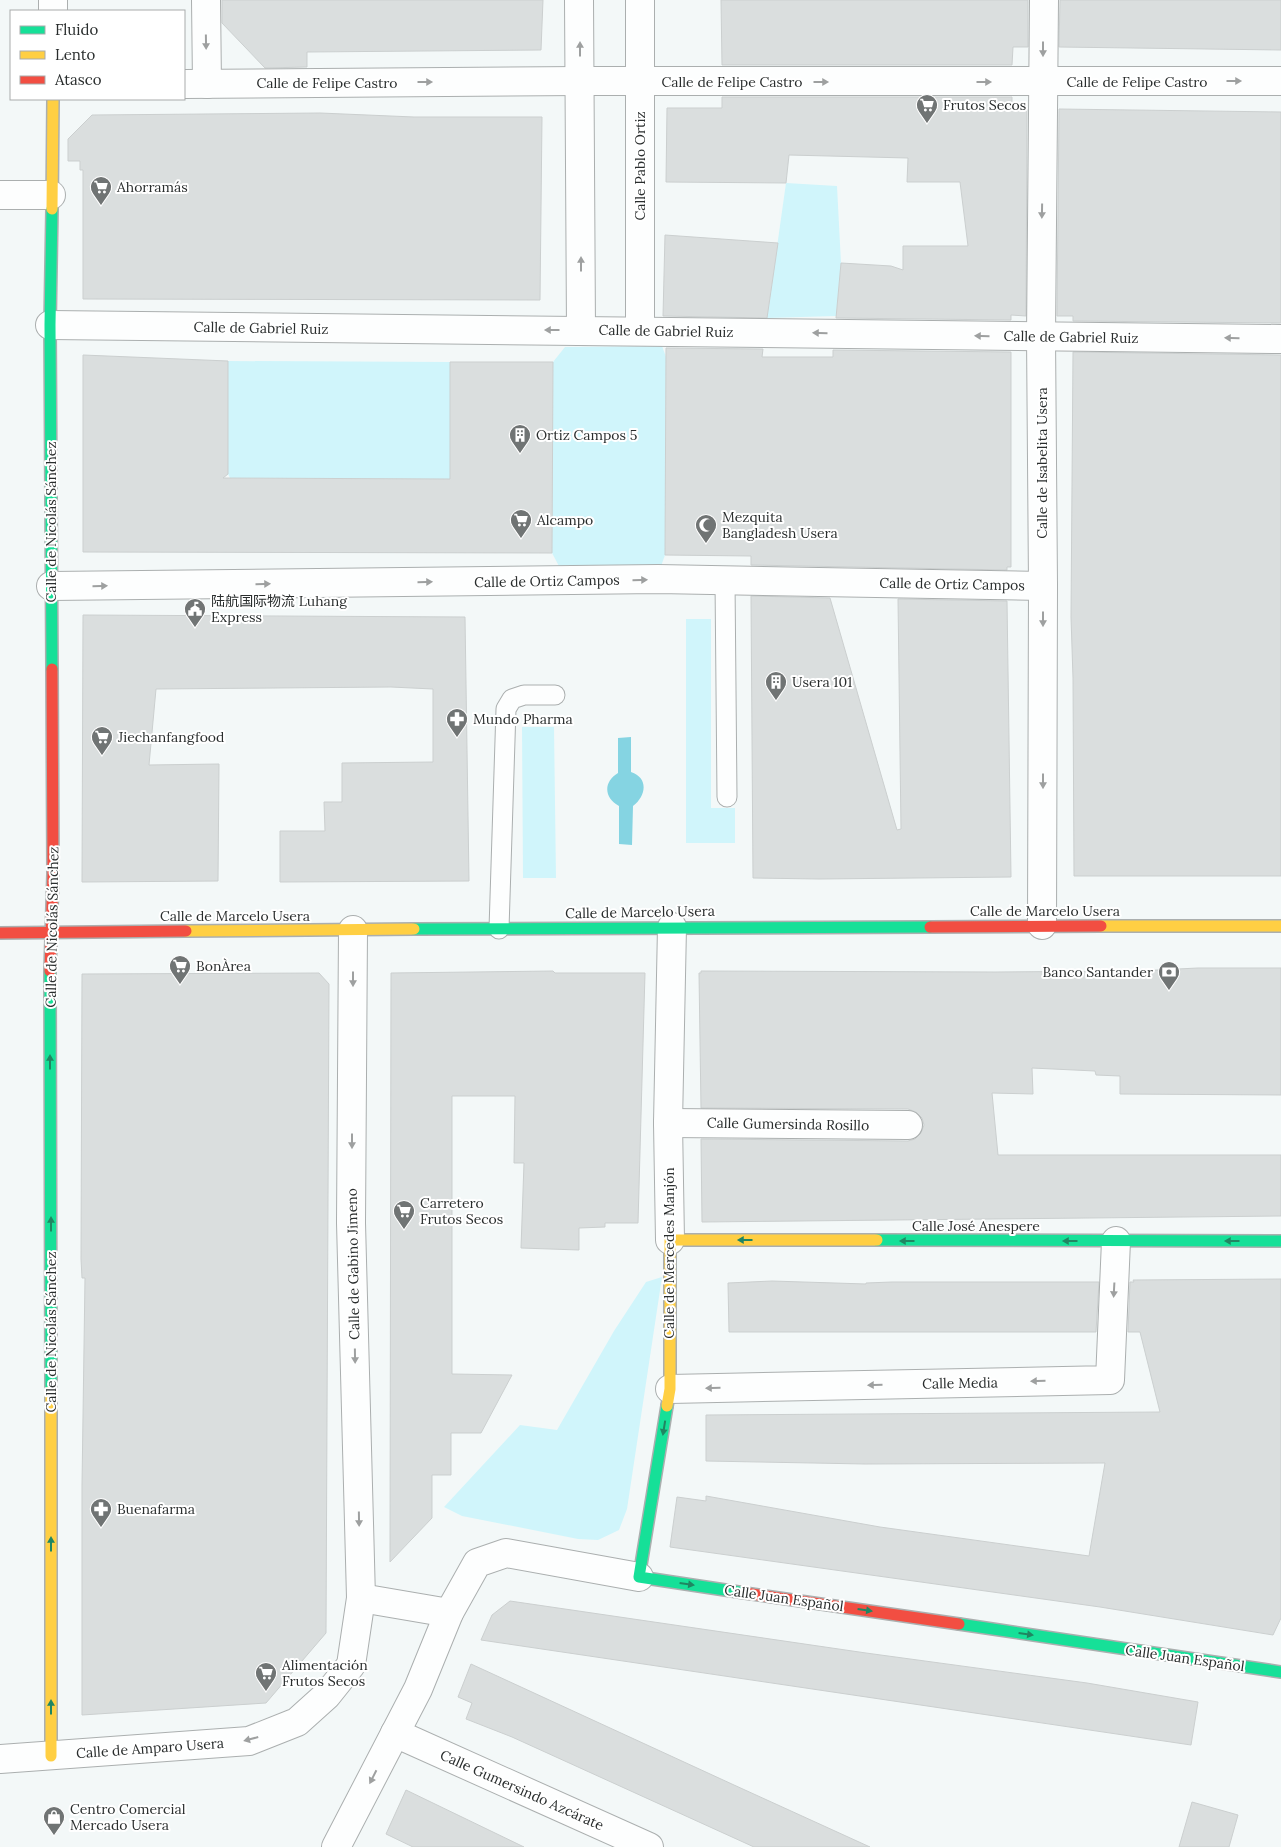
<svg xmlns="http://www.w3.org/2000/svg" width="1281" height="1847" viewBox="0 0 1281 1847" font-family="Lora,'Noto Sans SC',serif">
<rect width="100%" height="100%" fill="#f3f8f8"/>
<g fill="#d0f5fb">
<path d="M 786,183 L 837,186 L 841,263 L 836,316 L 767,318 Z"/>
<path d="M 662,346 L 666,357 L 665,555 L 660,569 L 560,568 L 552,553 L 553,362 L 565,347 Z"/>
<path d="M 228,361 L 450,362 L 450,479 L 230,478 L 228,474 Z"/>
<path d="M 686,619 L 711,619 L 711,808 L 735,808 L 735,843 L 686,843 Z"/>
<path d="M 522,727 L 554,727 L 556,878 L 523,878 Z"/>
<path d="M 662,1277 L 627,1509 L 619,1530 L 598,1540 L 578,1539 L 462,1516 L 444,1507 L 520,1425 L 557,1430 L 614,1331 L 646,1282 Z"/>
</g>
<path fill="#85d4e2" d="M 631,737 L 631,772 C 649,778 646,796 633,806 L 632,845 L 619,844 L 619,806 C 604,798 603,782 618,773 L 618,738 Z"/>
<g fill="#dadede" stroke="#cbcfcf">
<path d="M 222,0 L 543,0 L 541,50 L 307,52 L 307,67 L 265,68 L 222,23 Z"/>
<path d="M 721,0 L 1028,0 L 1028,47 L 1013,47 L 1012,65 L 722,65 Z"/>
<path d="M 1060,0 L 1281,0 L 1281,50 L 1059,47 Z"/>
<path d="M 722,97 L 1012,97 L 1012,109 L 1027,109 L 1026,316 L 1011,315 L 1011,320 L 836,318 L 841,263 L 891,266 L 903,270 L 903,246 L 968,246 L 960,182 L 907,182 L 908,158 L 789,155 L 786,183 L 666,182 L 667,108 L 722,108 Z"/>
<path d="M 1059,109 L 1281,112 L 1281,323 L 1073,321 L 1073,316 L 1057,316 Z"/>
<path d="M 320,113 L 414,117 L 542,117 L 540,300 L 83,299 L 83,170 L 80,170 L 80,161 L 68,161 L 68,139 L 92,115 Z"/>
<path d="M 665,235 L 778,243 L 767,318 L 663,316 Z"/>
<path d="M 666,348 L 763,349 L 762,357 L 833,357 L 833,350 L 1011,352 L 1011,567 L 1007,567 L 1007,570 L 751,565 L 751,556 L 665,555 Z"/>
<path d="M 1073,352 L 1281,355 L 1281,876 L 1074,876 L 1073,678 L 1071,617 Z"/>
<path d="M 83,355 L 228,361 L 228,474 L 223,478 L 450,479 L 450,362 L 553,362 L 552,553 L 83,552 Z"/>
<path d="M 751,596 L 830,598 L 897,830 L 901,829 L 898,599 L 1007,601 L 1011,877 L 819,879 L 753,878 Z"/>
<path d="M 83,615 L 465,617 L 469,881 L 280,882 L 280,831 L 325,831 L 324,802 L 342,802 L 342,763 L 433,762 L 433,689 L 391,687 L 156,689 L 149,765 L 219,764 L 218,881 L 82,882 Z"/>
<path d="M 1198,968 L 1281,968 L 1281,1095 L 1120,1094 L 1120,1076 L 1096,1075 L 1095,1071 L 1032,1068 L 1033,1094 L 992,1093 L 998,1155 L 1281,1155 L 1281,1216 L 702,1222 L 701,1139 L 908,1141 L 915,1139 L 921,1133 L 924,1125 L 922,1118 L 916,1112 L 908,1109 L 701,1108 L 699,973 L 701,973 L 701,971 L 995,972 L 1137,971 Z"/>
<path d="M 553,971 L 555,973 L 645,973 L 638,1223 L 605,1223 L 605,1227 L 579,1228 L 579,1250 L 521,1248 L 524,1163 L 514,1163 L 515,1096 L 452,1096 L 452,1374 L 512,1375 L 481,1433 L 451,1433 L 451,1475 L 432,1475 L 432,1518 L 390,1562 L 391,973 Z"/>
<path d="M 319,973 L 329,984 L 326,1633 L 266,1703 L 82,1715 L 82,1485 L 85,1278 L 82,1278 L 81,1259 L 82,974 Z"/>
<path d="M 1281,1279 L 1281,1618 L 1273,1635 L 1100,1607 L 670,1547 L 677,1497 L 706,1501 L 706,1496 L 880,1527 L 1089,1556 L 1105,1463 L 865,1464 L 706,1461 L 706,1415 L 1160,1412 L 1140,1332 L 1128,1332 L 1130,1282 L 1134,1282 L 1133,1280 Z"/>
<path d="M 772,1281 L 866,1284 L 866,1283 L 892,1282 L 1099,1282 L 1096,1332 L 729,1332 L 728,1283 Z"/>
<path d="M 510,1601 L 866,1653 L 1087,1683 L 1198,1702 L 1191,1745 L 481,1640 L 492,1615 Z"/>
<path d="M 471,1664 L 734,1785 L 870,1847 L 754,1847 L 512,1737 L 466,1719 L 472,1703 L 458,1697 Z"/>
<path d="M 406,1790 L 524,1847 L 413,1847 L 386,1834 Z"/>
<path d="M 1192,1802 L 1238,1815 L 1229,1847 L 1179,1847 Z"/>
</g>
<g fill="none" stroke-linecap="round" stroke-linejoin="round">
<g stroke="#abafaf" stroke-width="21">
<g id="lane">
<path d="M 725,580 L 727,797"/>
<path d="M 499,929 L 506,709 L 512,699 L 524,695 L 555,695"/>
</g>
</g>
<g stroke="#abafaf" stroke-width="30">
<g id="street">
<path d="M 53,0 L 53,11"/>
<path d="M 206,0 L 207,84"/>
<path d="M 579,0 L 581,330"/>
<path d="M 184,84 L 580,81 L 1281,81"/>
<path d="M 0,195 L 51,195"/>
<path d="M 50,325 L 1281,339"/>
<path d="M 640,331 L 640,0"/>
<path d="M 51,586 L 658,579 L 1043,586"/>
<path d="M 1042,925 L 1043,586 L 1041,336 L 1044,0"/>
<path d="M 668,1123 L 908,1125"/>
<path d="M 670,1240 L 668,1123 L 672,927"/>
<path d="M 670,1389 L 1110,1380 L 1116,1241"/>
<path d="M 361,1598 L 449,1613"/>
<path d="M 395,1733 L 649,1847"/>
<path d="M 0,1759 L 249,1741 L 297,1722 L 327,1695 L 351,1665 L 361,1598 L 351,1223 L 353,930"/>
<path d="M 336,1847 L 418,1689 L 449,1613 L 477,1563 L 506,1553 L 639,1577"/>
</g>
</g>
<g stroke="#abafaf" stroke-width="14">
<g id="fast">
<path d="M 52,209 L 50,325 L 52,669"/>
<path d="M 414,929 L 930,927"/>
<path d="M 50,971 L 51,1391"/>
<path d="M 877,1240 L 1281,1241"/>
<path d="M 667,1406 L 639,1577 L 745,1593"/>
<path d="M 959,1624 L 1281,1672"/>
</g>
</g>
<g stroke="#abafaf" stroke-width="14">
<g id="slow">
<path d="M 52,209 L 53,99"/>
<path d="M 1101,926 L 1281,926"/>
<path d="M 186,931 L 414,929"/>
<path d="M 51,1391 L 51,1756"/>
<path d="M 667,1406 L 670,1389 L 670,1240 L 877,1240"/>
</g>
</g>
<g stroke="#abafaf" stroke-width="14">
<g id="jam">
<path d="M 930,927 L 1101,926"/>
<path d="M 0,933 L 186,931"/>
<path d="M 50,971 L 53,874 L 52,669"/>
<path d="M 745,1593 L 959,1624"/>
</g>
</g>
<use href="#lane" stroke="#fdfefe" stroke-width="19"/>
<use href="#street" stroke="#fdfefe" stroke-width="28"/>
<use href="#fast" stroke="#16e098" stroke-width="11"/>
<use href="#slow" stroke="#ffcf43" stroke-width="11"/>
<use href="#jam" stroke="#f24e42" stroke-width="11"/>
</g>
<defs><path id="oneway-solid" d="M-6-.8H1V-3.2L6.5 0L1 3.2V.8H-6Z" transform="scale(1.25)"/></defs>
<g fill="#9ea0a0">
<use href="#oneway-solid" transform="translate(206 42) rotate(89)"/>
<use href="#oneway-solid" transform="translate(580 49) rotate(-90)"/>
<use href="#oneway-solid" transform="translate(1043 49) rotate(90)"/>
<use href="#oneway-solid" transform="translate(1234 81)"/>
<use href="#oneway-solid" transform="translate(425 82)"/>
<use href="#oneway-solid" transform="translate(821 82)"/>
<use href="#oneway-solid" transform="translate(984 82)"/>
<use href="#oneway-solid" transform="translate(1042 211) rotate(91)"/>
<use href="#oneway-solid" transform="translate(581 264) rotate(-90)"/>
<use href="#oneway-solid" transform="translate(552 330) rotate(-180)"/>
<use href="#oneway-solid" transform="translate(820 333) rotate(-179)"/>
<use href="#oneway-solid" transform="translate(982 336) rotate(-179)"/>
<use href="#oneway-solid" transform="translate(1232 338) rotate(-179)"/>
<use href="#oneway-solid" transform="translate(640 580) rotate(-1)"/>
<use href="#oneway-solid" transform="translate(425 582) rotate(-1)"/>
<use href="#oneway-solid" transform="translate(263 584) rotate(-1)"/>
<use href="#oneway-solid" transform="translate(100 586) rotate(-1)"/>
<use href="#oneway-solid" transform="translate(1043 619) rotate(90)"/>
<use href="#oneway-solid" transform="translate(1043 781) rotate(90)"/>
<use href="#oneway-solid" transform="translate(353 979) rotate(90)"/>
<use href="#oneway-solid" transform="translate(352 1141) rotate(90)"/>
<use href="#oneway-solid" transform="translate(1114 1290) rotate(93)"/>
<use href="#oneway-solid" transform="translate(355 1356) rotate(89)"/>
<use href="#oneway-solid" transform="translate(1038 1381) rotate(179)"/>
<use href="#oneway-solid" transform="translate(875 1385) rotate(179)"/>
<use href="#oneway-solid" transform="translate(713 1388) rotate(179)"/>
<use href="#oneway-solid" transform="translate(359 1519) rotate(89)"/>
<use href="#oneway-solid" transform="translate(251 1739) rotate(165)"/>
<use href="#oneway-solid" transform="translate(373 1777) rotate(117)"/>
</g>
<g fill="#208662">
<use href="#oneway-solid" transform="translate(50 1062) rotate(-90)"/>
<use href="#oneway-solid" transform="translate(51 1224) rotate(-90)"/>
<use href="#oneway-solid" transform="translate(745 1240) rotate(-180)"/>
<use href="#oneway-solid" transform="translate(907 1241) rotate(-180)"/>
<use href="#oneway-solid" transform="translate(1070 1241) rotate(-180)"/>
<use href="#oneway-solid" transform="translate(1232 1241) rotate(-180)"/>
<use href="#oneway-solid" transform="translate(664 1428) rotate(99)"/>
<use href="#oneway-solid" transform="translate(51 1544) rotate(-90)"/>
<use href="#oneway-solid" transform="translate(687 1584) rotate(8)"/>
<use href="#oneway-solid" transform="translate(865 1610) rotate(8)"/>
<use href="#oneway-solid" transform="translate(1026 1634) rotate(8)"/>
<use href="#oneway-solid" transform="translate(51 1707) rotate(-90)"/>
</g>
<defs>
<g id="supermarket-pin" transform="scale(1.125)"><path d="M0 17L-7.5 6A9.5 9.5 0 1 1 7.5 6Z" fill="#707474" stroke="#fff"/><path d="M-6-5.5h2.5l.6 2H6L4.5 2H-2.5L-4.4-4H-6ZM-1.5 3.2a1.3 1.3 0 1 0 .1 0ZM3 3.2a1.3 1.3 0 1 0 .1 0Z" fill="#fff"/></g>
<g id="building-pin" transform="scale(1.125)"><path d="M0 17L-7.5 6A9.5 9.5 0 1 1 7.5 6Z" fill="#707474" stroke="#fff"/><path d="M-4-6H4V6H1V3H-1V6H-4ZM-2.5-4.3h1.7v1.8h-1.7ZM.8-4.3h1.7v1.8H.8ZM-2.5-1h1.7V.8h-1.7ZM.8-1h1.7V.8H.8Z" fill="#fff"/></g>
<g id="mosque-pin" transform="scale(1.125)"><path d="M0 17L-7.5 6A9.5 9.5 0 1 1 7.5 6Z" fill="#707474" stroke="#fff"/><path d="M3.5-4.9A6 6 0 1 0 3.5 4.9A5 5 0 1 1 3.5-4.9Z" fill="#fff"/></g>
<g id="civic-pin" transform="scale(1.125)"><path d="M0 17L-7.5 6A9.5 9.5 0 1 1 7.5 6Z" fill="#707474" stroke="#fff"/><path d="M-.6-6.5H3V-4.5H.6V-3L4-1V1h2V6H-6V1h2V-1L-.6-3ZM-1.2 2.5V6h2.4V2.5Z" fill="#fff"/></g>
<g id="pharmacy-pin" transform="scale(1.125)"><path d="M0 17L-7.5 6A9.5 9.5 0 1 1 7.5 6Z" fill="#707474" stroke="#fff"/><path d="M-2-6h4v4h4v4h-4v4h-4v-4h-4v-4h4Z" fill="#fff"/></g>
<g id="bank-pin" transform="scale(1.125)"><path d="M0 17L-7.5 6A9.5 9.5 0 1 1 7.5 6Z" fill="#707474" stroke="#fff"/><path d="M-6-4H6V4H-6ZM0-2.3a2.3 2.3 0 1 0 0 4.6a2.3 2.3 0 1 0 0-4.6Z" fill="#fff"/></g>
<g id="shop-pin" transform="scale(1.125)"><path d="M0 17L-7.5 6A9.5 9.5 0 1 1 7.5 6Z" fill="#707474" stroke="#fff"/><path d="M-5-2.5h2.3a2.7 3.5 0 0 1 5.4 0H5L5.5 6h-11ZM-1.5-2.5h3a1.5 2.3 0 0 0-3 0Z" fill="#fff"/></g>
</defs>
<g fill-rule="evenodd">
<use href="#supermarket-pin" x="927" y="105"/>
<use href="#supermarket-pin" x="101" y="187"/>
<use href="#building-pin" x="520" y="435"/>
<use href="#supermarket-pin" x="521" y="520"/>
<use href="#mosque-pin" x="706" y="525"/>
<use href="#civic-pin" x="195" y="609"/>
<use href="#building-pin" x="776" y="682"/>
<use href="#pharmacy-pin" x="457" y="719"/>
<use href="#supermarket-pin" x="102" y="737"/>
<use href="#supermarket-pin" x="180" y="966"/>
<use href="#bank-pin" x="1169" y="972"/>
<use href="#supermarket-pin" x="404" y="1211"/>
<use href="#pharmacy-pin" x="101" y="1509"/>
<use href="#supermarket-pin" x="266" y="1673"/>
<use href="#shop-pin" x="54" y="1817"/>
</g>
<g text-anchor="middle" stroke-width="4" stroke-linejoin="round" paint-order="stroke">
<g font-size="14" fill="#292d2d" stroke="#fff">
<text x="732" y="87">Calle de Felipe Castro</text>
<text x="1137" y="87">Calle de Felipe Castro</text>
<text x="327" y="88">Calle de Felipe Castro</text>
<text transform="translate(640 166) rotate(-90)" y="5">Calle Pablo Ortiz</text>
<text transform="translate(261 328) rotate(1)" y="5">Calle de Gabriel Ruiz</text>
<text transform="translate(666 331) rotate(1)" y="5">Calle de Gabriel Ruiz</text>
<text transform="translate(1071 337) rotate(1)" y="5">Calle de Gabriel Ruiz</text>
<text transform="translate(1042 463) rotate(-90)" y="5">Calle de Isabelita Usera</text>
<text transform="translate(51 522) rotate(-90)" y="5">Calle de Nicolás Sánchez</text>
<text transform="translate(547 581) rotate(-1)" y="5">Calle de Ortiz Campos</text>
<text transform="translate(952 584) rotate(1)" y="5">Calle de Ortiz Campos</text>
<text x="1045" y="916">Calle de Marcelo Usera</text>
<text transform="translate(640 912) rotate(-1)" y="5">Calle de Marcelo Usera</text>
<text x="235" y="921">Calle de Marcelo Usera</text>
<text transform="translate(52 927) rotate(-89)" y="5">Calle de Nicolás Sánchez</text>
<text transform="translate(788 1124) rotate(1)" y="5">Calle Gumersinda Rosillo</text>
<text x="976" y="1231">Calle José Anespere</text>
<text transform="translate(669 1253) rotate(-90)" y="5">Calle de Mercedes Manjón</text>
<text transform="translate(353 1264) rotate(-91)" y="5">Calle de Gabino Jimeno</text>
<text transform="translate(51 1332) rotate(-90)" y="5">Calle de Nicolás Sánchez</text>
<text transform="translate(960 1383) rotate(-1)" y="5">Calle Media</text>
<text transform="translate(784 1598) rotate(8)" y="5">Calle Juan Español</text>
<text transform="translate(1185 1658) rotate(8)" y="5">Calle Juan Español</text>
<text transform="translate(150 1748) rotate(-4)" y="5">Calle de Amparo Usera</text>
<text transform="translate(522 1790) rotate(24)" y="5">Calle Gumersindo Azcárate</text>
</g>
<g font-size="14" fill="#292d2d" stroke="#fff" text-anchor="start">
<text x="943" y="110">Frutos Secos</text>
<text x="117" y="192">Ahorramás</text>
<text x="536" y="440">Ortiz Campos 5</text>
<text x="722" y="522">Mezquita<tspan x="722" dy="16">Bangladesh Usera</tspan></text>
<text x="537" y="525">Alcampo</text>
<text x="211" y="606">陆航国际物流 Luhang<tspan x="211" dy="16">Express</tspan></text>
<text x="792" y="687">Usera 101</text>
<text x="473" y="724">Mundo Pharma</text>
<text x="118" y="742">Jiechanfangfood</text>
<text x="196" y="971">BonÀrea</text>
<text x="1153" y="977" text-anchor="end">Banco Santander</text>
<text x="420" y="1208">Carretero<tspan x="420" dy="16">Frutos Secos</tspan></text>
<text x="117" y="1514">Buenafarma</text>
<text x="282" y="1670">Alimentación<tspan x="282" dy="16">Frutos Secos</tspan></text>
<text x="70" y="1814">Centro Comercial<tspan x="70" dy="16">Mercado Usera</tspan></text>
</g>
</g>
<rect x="10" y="10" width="175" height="90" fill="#ffffff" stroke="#a9abab"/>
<rect x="20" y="26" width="25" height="8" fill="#16e098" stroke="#a9abab"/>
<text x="55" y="35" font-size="15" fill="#292d2d">Fluido</text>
<rect x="20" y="51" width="25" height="8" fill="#ffcf43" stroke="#a9abab"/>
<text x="55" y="60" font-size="15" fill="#292d2d">Lento</text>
<rect x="20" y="76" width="25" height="8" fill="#f24e42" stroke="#a9abab"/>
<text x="55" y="85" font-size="15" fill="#292d2d">Atasco</text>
</svg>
